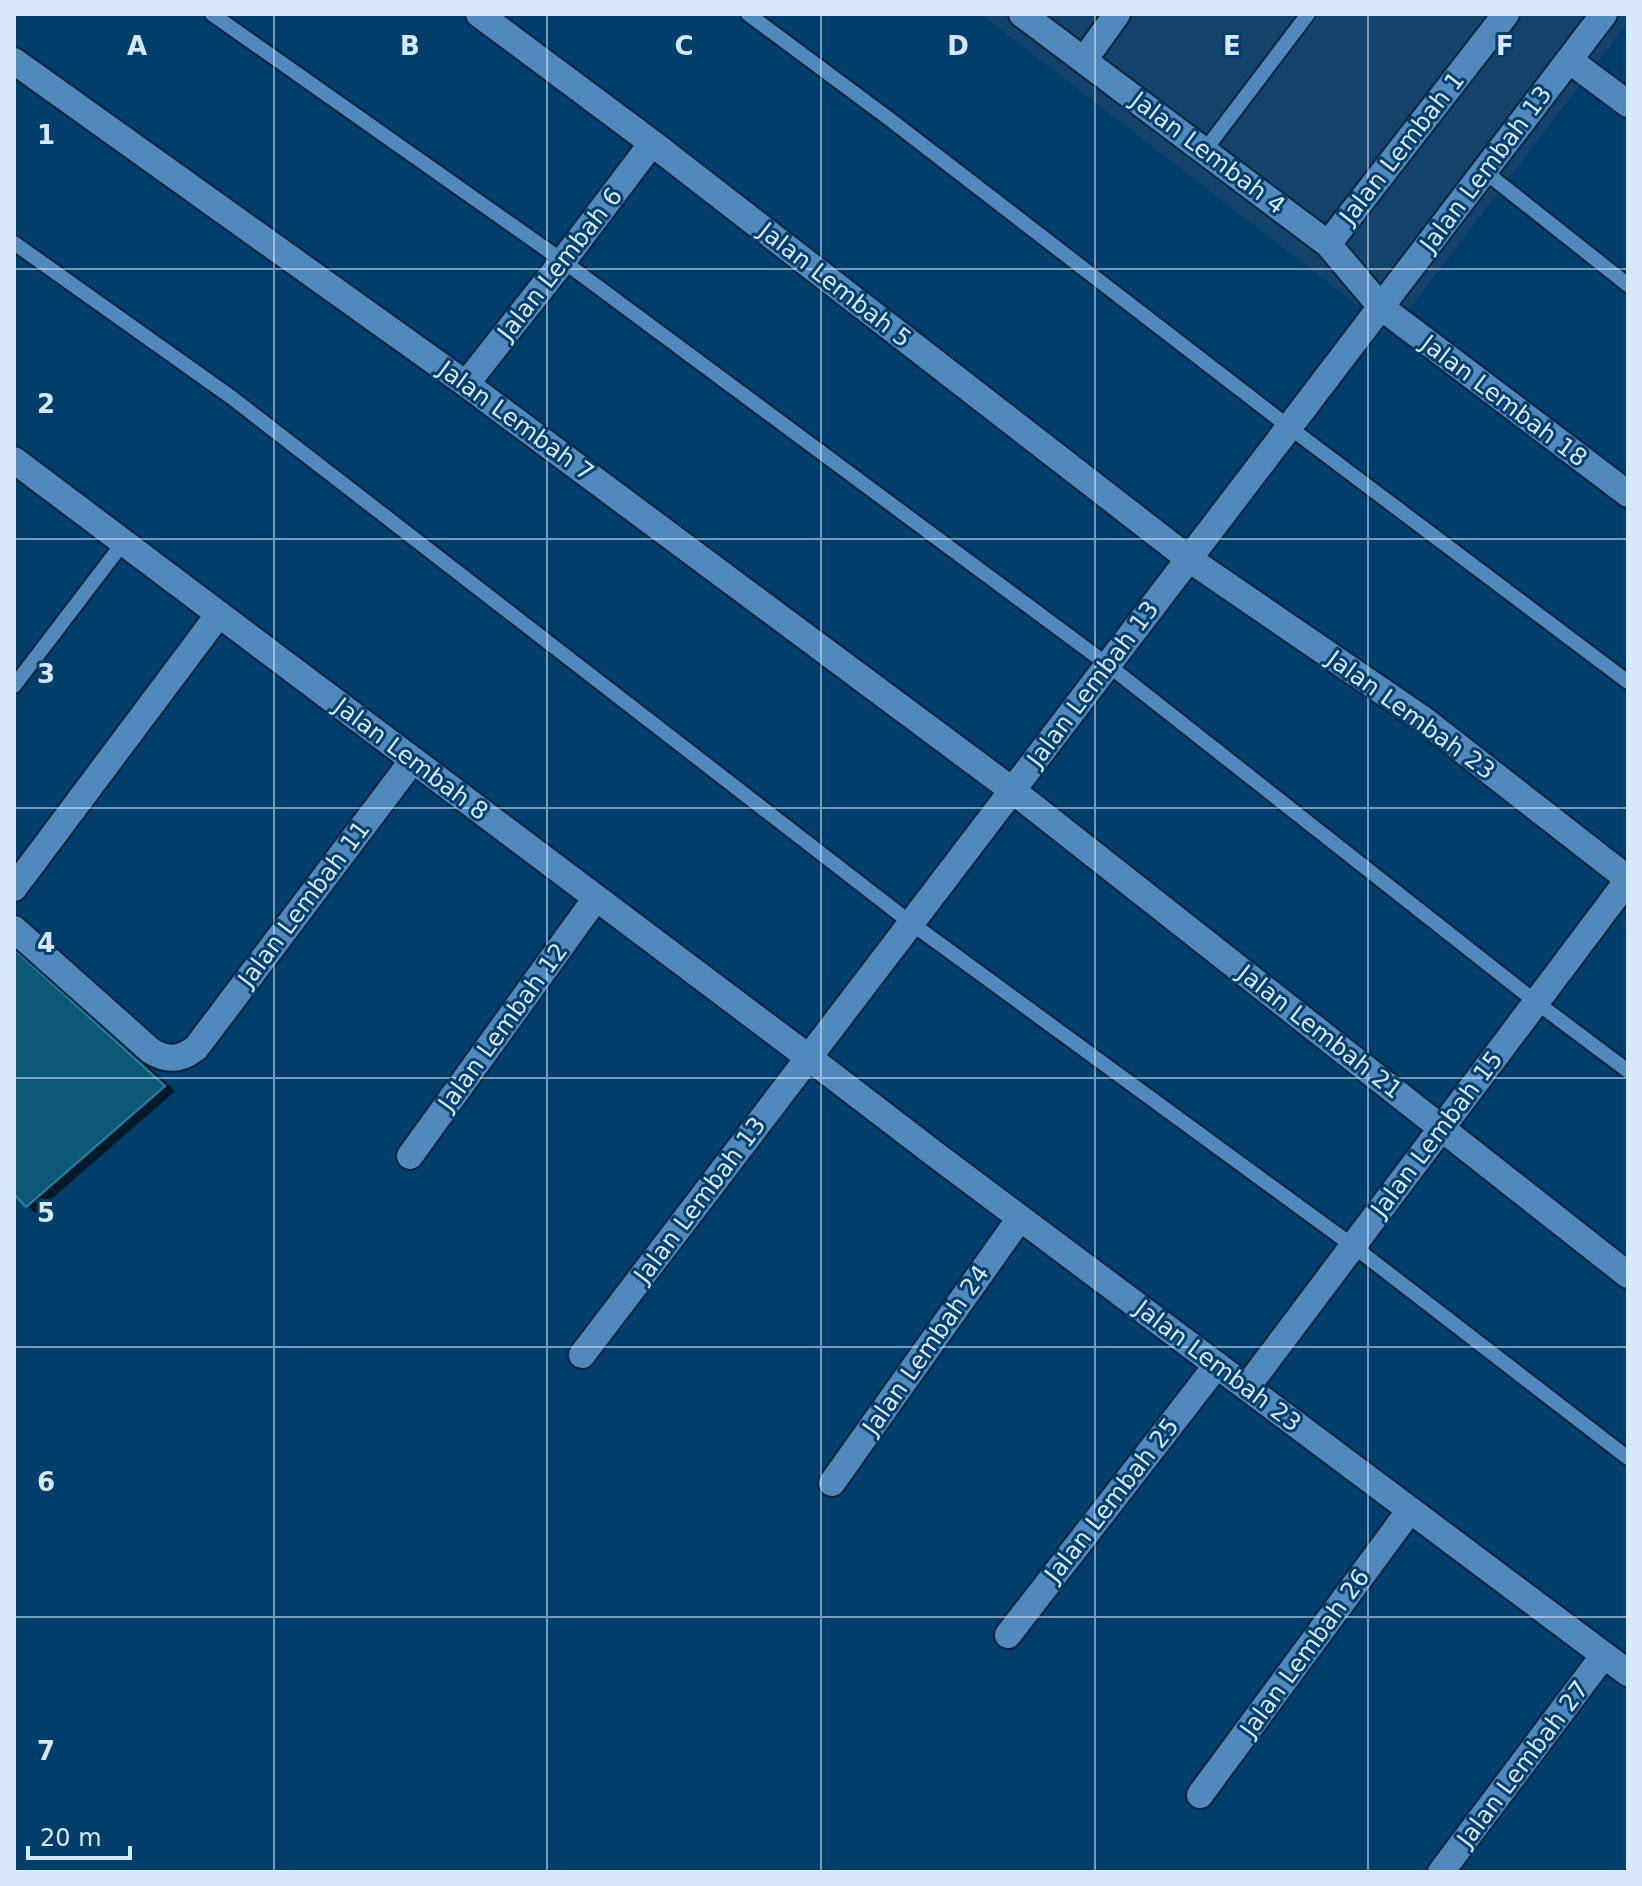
<svg xmlns="http://www.w3.org/2000/svg" width="1642" height="1886" viewBox="0 0 1642 1886" font-family="'DejaVu Sans',sans-serif">
<defs>
<filter id="shadow"><feDropShadow dx="9" dy="5" stdDeviation="0" flood-color="#0009"/></filter>
</defs>
<rect width="100%" height="100%" fill="#003e6c"/>
<path fill="#14446c" d="M 981,14 L 1628,14 L 1628,22 L 1392,332 Z"/>
<path fill="#075974" stroke="#2781a4" stroke-width="2" filter="url(#shadow)" d="M 14,949 L 165,1086 L 26,1207 L 14,1194 Z"/>
<g fill="none" stroke-linecap="round" stroke-linejoin="round">
<g stroke="#07243e" stroke-width="18">
<g id="lane">
<path d="M 212,14 L 563,261 L 1108,665 L 1536,1002 L 1628,1071"/>
<path d="M 748,14 L 888,118 L 1289,427 L 1628,682"/>
<path d="M 1205,150 L 1308,14"/>
<path d="M 1484,171 L 1628,285"/>
<path d="M 14,243 L 231,397 L 911,923 L 1353,1246 L 1628,1458"/>
<path d="M 14,686 L 123,543"/>
</g>
</g>
<g stroke="#07243e" stroke-width="30">
<g id="street">
<path d="M 479,14 L 652,143 L 1189,559 L 1424,720 L 1628,879"/>
<path d="M 1022,14 L 1328,244 L 1381,307 L 1628,494"/>
<path d="M 1084,60 L 1117,14"/>
<path d="M 1569,60 L 1628,104"/>
<path d="M 14,61 L 466,384 L 1012,790 L 1628,1275"/>
<path d="M 1328,244 L 1506,14"/>
<path d="M 466,384 L 563,261 L 652,143"/>
<path d="M 14,460 L 808,1057 L 936,1155 L 1628,1673"/>
<path d="M 14,888 L 219,614"/>
<path d="M 14,929 L 151,1051 C 168,1061 180,1060 196,1048 L 413,760"/>
<path d="M 410,1156 L 596,898"/>
<path d="M 582,1355 L 1604,14"/>
<path d="M 1247,1387 L 1628,880"/>
<path d="M 832,1483 L 1020,1218"/>
<path d="M 1008,1635 L 1217,1365"/>
<path d="M 1200,1795 L 1410,1510"/>
<path d="M 1441,1872 L 1604,1655"/>
</g>
</g>
<use href="#lane" stroke="#5289bc" stroke-width="14"/>
<use href="#street" stroke="#5289bc" stroke-width="26"/>
</g>
<path fill="none" stroke="#d7e8f9" stroke-width="2" stroke-opacity="0.55" d="M 274,14 L 274,1872M 547,14 L 547,1872M 821,14 L 821,1872M 1095,14 L 1095,1872M 1368,14 L 1368,1872M 14,269 L 1628,269M 14,539 L 1628,539M 14,808 L 1628,808M 14,1078 L 1628,1078M 14,1347 L 1628,1347M 14,1617 L 1628,1617"/>
<g text-anchor="middle" stroke-width="6" stroke-linejoin="round" paint-order="stroke">
<g font-size="24" fill="#d7e8f9" stroke="#003e6c">
<text transform="translate(1402 148) rotate(-52)" y="8">Jalan Lembah 1</text>
<text transform="translate(1208 153) rotate(37)" y="8">Jalan Lembah 4</text>
<text transform="translate(1486 169) rotate(-53)" y="8">Jalan Lembah 13</text>
<text transform="translate(560 264) rotate(-52)" y="8">Jalan Lembah 6</text>
<text transform="translate(835 285) rotate(38)" y="8">Jalan Lembah 5</text>
<text transform="translate(1504 401) rotate(37)" y="8">Jalan Lembah 18</text>
<text transform="translate(516 421) rotate(36)" y="8">Jalan Lembah 7</text>
<text transform="translate(1093 684) rotate(-53)" y="8">Jalan Lembah 13</text>
<text transform="translate(1411 715) rotate(36)" y="8">Jalan Lembah 23</text>
<text transform="translate(411 759) rotate(37)" y="8">Jalan Lembah 8</text>
<text transform="translate(304 904) rotate(-53)" y="8">Jalan Lembah 11</text>
<text transform="translate(503 1027) rotate(-54)" y="8">Jalan Lembah 12</text>
<text transform="translate(1320 1032) rotate(38)" y="8">Jalan Lembah 21</text>
<text transform="translate(1437 1134) rotate(-53)" y="8">Jalan Lembah 15</text>
<text transform="translate(700 1200) rotate(-53)" y="8">Jalan Lembah 13</text>
<text transform="translate(926 1350) rotate(-55)" y="8">Jalan Lembah 24</text>
<text transform="translate(1218 1366) rotate(37)" y="8">Jalan Lembah 23</text>
<text transform="translate(1112 1500) rotate(-52)" y="8">Jalan Lembah 25</text>
<text transform="translate(1305 1653) rotate(-54)" y="8">Jalan Lembah 26</text>
<text transform="translate(1523 1764) rotate(-53)" y="8">Jalan Lembah 27</text>
</g>
</g>
<g font-size="26" text-anchor="middle" font-weight="bold" fill="#d7e8f9" stroke="#003e6c" stroke-width="6" stroke-linejoin="round" paint-order="stroke">
<text x="137" y="55">A</text>
<text x="410" y="55">B</text>
<text x="684" y="55">C</text>
<text x="958" y="55">D</text>
<text x="1232" y="55">E</text>
<text x="1505" y="55">F</text>
<text x="46" y="144">1</text>
<text x="46" y="413">2</text>
<text x="46" y="683">3</text>
<text x="46" y="952">4</text>
<text x="46" y="1222">5</text>
<text x="46" y="1491">6</text>
<text x="46" y="1760">7</text>
</g>
<rect width="1642" height="1886" fill="none" stroke="#d7e8f9" stroke-width="32"/>
<path d="M28 1846v12h102v-12" fill="none" stroke="#d7e8f9" stroke-width="4"/>
<text x="40" y="1846" font-size="24" fill="#d7e8f9" stroke="#003e6c" stroke-width="6" paint-order="stroke">20 m</text>
</svg>
